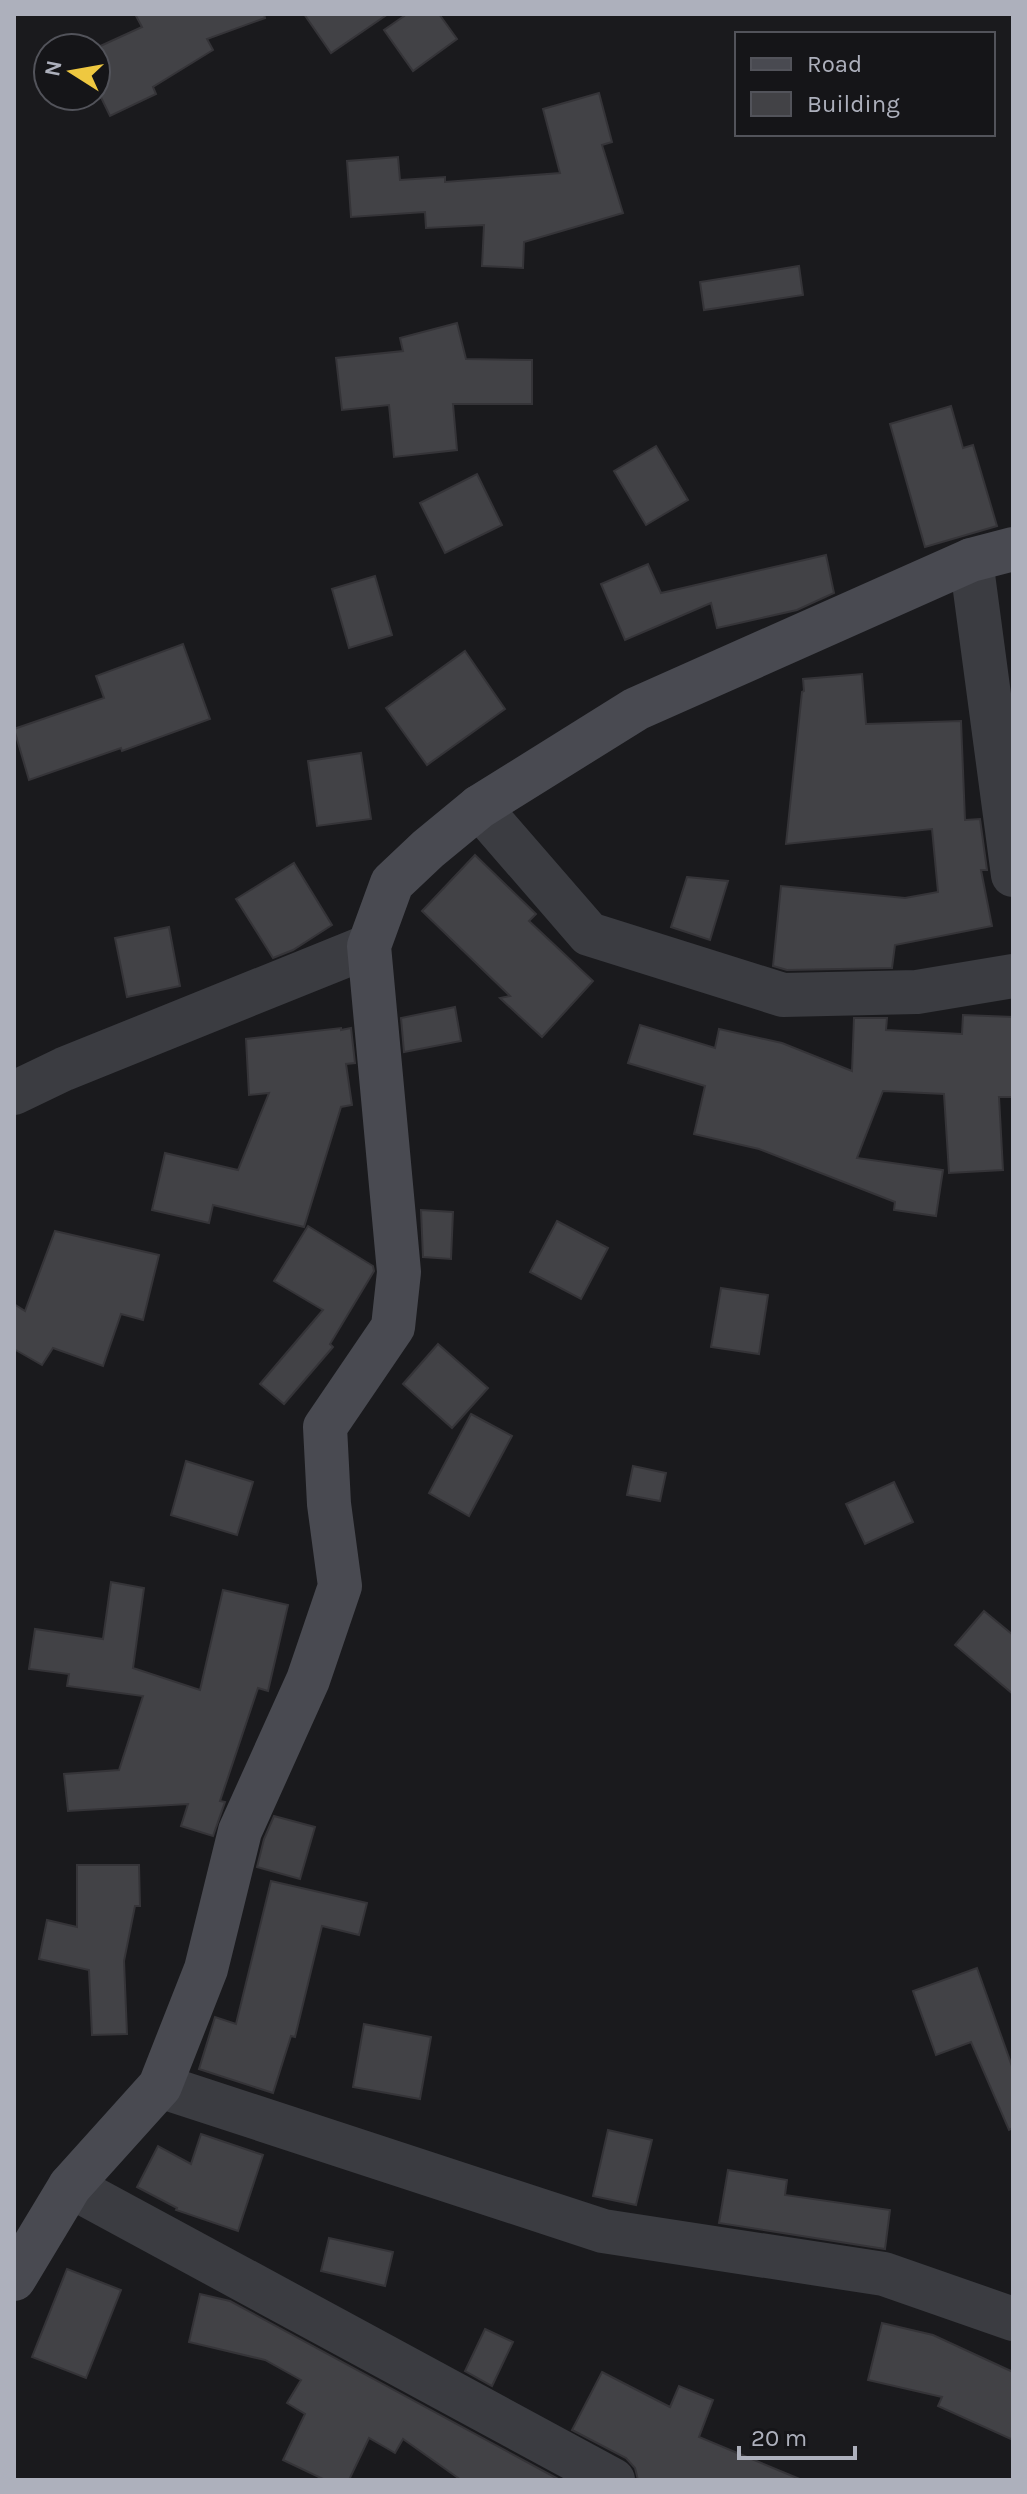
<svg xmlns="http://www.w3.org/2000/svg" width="1027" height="2494" viewBox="0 0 1027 2494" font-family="Karla,sans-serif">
<rect width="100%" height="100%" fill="#1a1a1d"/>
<g fill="#424246" stroke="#353438" stroke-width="2">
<path d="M 135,14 L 264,14 L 265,18 L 207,39 L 213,50 L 153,87 L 156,94 L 110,116 L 96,87 L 96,48 L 142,27 Z"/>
<path d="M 304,14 L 388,14 L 331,53 Z"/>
<path d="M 407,14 L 439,14 L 457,39 L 413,71 L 384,30 Z"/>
<path d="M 599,93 L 612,142 L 602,145 L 623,213 L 524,242 L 523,268 L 482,266 L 484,225 L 426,228 L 425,212 L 351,217 L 347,161 L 398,157 L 400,180 L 445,177 L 445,182 L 560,173 L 543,109 Z"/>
<path d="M 799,266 L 803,295 L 704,310 L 700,282 Z"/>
<path d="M 457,323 L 466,359 L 532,360 L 532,404 L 453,404 L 457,450 L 394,457 L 389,405 L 342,410 L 336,358 L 403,351 L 400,338 Z"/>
<path d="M 951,406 L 963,448 L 973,445 L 997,526 L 925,547 L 890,424 Z"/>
<path d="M 656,446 L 688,500 L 646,525 L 614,471 Z"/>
<path d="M 477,474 L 502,525 L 445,553 L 420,503 Z"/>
<path d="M 826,555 L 834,593 L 797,610 L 717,628 L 711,603 L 625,640 L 601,584 L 648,564 L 661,593 Z"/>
<path d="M 375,576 L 392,635 L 349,648 L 332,589 Z"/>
<path d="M 183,644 L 210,719 L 122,751 L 121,748 L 29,780 L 14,729 L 104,698 L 96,676 Z"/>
<path d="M 465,651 L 505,709 L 427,765 L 386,708 Z"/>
<path d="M 862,674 L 866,724 L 961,721 L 965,820 L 980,819 L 987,870 L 981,870 L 992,926 L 895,945 L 892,968 L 787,970 L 773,966 L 781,886 L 905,898 L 938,892 L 932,829 L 786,844 L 802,692 L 804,691 L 803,679 Z"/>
<path d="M 361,753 L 371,819 L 317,826 L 308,761 Z"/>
<path d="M 475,855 L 536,914 L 529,921 L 593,981 L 542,1037 L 500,998 L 510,996 L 422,911 Z"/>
<path d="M 294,863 L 332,925 L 293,950 L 273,958 L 236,899 Z"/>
<path d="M 687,877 L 728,881 L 710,940 L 671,927 Z"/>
<path d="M 169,927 L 180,986 L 127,997 L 115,938 Z"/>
<path d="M 455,1007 L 461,1041 L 404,1052 L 401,1018 Z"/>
<path d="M 963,1015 L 1013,1017 L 1013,1097 L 999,1097 L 1003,1170 L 949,1173 L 944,1094 L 883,1091 L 857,1158 L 943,1170 L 936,1216 L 894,1210 L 895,1202 L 759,1149 L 694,1134 L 705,1086 L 628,1063 L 640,1025 L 715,1048 L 719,1029 L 782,1043 L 852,1071 L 854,1018 L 887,1018 L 886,1030 L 962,1034 Z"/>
<path d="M 341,1028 L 341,1030 L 351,1028 L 355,1063 L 346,1064 L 352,1105 L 341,1107 L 304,1227 L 213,1205 L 209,1223 L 152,1210 L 165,1153 L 238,1170 L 269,1093 L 249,1095 L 246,1039 Z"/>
<path d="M 421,1210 L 453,1212 L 451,1259 L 423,1257 Z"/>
<path d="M 557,1221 L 608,1248 L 581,1299 L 530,1272 Z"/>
<path d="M 308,1226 L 373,1266 L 374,1271 L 330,1344 L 333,1347 L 284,1404 L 260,1384 L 323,1310 L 274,1281 Z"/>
<path d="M 55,1231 L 159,1255 L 143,1320 L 121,1314 L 103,1366 L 53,1348 L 42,1365 L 14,1349 L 14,1304 L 25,1311 Z"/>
<path d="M 721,1288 L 768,1295 L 759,1354 L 711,1347 Z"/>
<path d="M 438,1344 L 488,1388 L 452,1428 L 403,1384 Z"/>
<path d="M 471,1414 L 512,1436 L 469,1516 L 429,1493 Z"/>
<path d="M 186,1461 L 253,1482 L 237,1535 L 171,1515 Z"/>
<path d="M 633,1466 L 666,1473 L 660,1501 L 627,1495 Z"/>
<path d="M 894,1482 L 913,1522 L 865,1544 L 846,1504 Z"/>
<path d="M 111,1582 L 144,1588 L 133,1668 L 200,1690 L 223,1590 L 288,1605 L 268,1691 L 258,1688 L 220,1801 L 225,1802 L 213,1836 L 181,1826 L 188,1804 L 68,1811 L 64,1774 L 119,1770 L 143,1696 L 67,1686 L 69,1674 L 29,1669 L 35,1629 L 103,1639 Z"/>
<path d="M 984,1611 L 1013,1635 L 1013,1694 L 955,1645 Z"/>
<path d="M 274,1816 L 315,1827 L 300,1879 L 257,1867 L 264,1839 Z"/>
<path d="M 77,1865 L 139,1865 L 140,1906 L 135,1906 L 124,1961 L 127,2034 L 92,2035 L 89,1970 L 39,1959 L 47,1920 L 77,1927 Z"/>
<path d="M 271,1881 L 367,1903 L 359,1935 L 322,1926 L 295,2037 L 291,2036 L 273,2093 L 199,2069 L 215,2017 L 236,2024 Z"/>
<path d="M 977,1968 L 1013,2069 L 1013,2128 L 1009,2130 L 971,2042 L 936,2055 L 913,1991 Z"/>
<path d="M 364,2024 L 431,2037 L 420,2099 L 353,2087 Z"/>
<path d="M 608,2130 L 652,2140 L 636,2205 L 593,2196 Z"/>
<path d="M 201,2134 L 263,2155 L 238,2231 L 176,2210 L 177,2208 L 137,2187 L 158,2146 L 191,2164 Z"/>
<path d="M 728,2170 L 787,2180 L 785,2195 L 890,2210 L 885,2249 L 719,2223 Z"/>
<path d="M 329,2238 L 393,2252 L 385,2286 L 321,2271 Z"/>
<path d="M 67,2269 L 121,2290 L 86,2378 L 32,2357 Z"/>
<path d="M 200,2294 L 230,2301 L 560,2480 L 461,2480 L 403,2439 L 395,2453 L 369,2438 L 349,2480 L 325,2480 L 283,2460 L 305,2414 L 287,2403 L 301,2380 L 265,2360 L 189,2342 Z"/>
<path d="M 882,2323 L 933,2335 L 1013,2372 L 1013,2440 L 938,2406 L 942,2397 L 868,2380 Z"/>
<path d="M 485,2329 L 513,2342 L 492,2386 L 465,2371 Z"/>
<path d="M 602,2372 L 670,2407 L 679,2386 L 713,2400 L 699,2437 L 802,2480 L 638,2480 L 635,2468 L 626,2458 L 572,2430 Z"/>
</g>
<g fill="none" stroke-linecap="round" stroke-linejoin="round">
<g stroke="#3b3c41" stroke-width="44">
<path d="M 971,560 L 1013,875"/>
<path d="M 479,807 L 589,934 L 783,995 L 917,992 L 1013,976"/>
<path d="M 14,1093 L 64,1069 L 369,946"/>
<path d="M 160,2086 L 603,2231 L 884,2274 L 1013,2319"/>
<path d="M 70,2186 L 613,2480"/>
</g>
<path stroke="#494a51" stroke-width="44" d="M 14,2279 L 70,2186 L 160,2086 L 206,1969 L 240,1831 L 308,1680 L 340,1586 L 329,1504 L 325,1427 L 393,1327 L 399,1272 L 369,946 L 392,883 L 428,849 L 479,807 L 636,709 L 971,560 L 1013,549"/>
</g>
<rect width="1027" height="2494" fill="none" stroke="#adb0bc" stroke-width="32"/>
<rect x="735" y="32" width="260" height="104" fill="#151518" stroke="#52535a" stroke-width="2"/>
<rect x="751" y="58" width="40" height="12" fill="#494a51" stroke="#52535a" stroke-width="2"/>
<text x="807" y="72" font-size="24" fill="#adb0bc">Road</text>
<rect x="751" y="92" width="40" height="24" fill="#424246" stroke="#52535a" stroke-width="2"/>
<text x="807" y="112" font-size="24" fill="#adb0bc">Building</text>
<g transform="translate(72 72) rotate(281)"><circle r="38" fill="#151518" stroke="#52535a" stroke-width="2"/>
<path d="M0-6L14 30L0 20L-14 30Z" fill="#efc840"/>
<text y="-12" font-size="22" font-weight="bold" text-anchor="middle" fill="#adb0bc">N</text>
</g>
<path d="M739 2446v12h116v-12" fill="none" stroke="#adb0bc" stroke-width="4"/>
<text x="751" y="2446" font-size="24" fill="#adb0bc" stroke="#151518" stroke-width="6" paint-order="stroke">20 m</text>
</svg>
